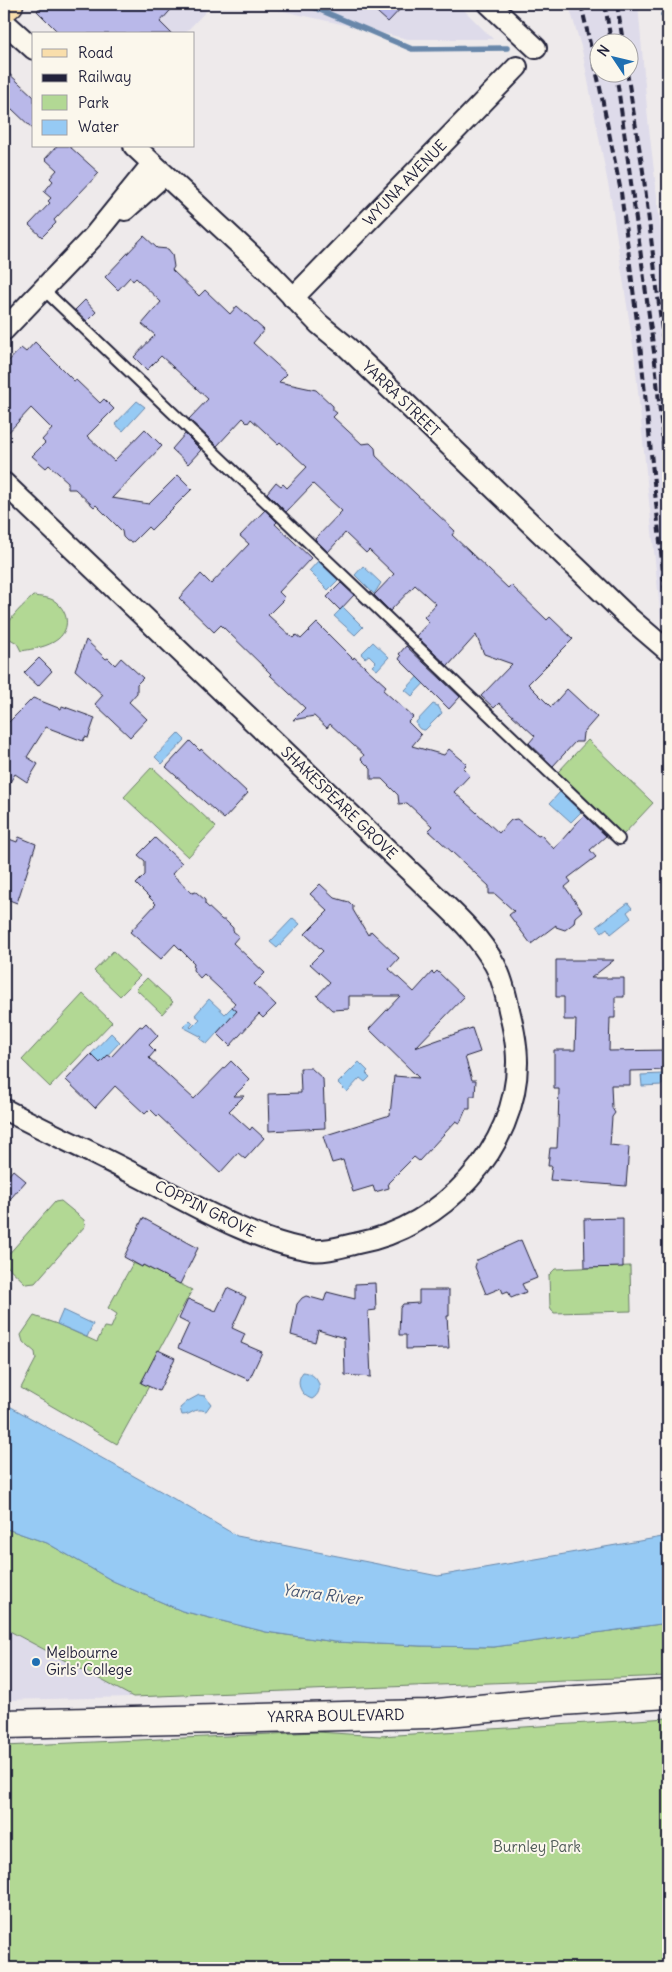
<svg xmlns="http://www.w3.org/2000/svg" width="672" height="1972" viewBox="0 0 672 1972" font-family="Delius,sans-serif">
<rect width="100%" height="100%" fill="#eeeaeb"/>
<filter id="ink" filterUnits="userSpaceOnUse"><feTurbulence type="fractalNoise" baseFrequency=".02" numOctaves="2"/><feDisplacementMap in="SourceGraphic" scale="10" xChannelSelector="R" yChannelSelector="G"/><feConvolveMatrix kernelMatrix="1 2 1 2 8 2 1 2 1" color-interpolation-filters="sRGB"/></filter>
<g filter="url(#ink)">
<g fill="#dedbea" fill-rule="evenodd">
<path d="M 141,4 L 213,4 L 184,34 L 172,34 Z"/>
<path d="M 252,4 L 458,4 L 493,39 L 408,39 Z"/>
<path d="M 638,4 L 648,120 L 668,290 L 668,627 L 661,620 L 634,352 L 611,199 L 582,50 L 570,9 ZM 600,42 L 630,42 L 630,72 L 600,72 Z"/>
<path d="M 4,1628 L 133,1697 L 4,1700 Z"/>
</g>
<g fill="#b2d894" stroke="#6a7d68">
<path d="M 33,596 C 40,597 50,597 56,602 C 68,612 71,628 58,639 C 48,647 33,649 21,651 L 17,643 L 5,636 C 6,619 22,607 33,596 Z"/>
<path d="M 588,740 L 653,803 L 623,835 L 558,772 Z"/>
<path d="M 152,767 L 216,827 L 188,857 L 124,797 Z"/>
<path d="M 113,951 L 140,976 L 120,996 L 94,971 Z"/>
<path d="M 147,978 L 173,1002 L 162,1014 L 136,989 Z"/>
<path d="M 83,994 L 112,1022 L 50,1087 L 22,1060 Z"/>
<path d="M 61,1201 L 84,1220 L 85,1226 L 35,1283 L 26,1284 L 5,1264 L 6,1257 L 55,1202 Z"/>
<path d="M 133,1263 L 142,1267 L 143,1265 L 192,1290 L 142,1382 L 149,1386 L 117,1444 L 21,1388 L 36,1359 L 35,1352 L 23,1342 L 21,1335 L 34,1316 L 57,1324 L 97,1342 L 104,1327 L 111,1328 L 117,1314 L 108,1308 Z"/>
<path d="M 630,1266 L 631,1311 L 554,1313 L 550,1307 L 549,1275 L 555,1269 Z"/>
<path d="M 4,1528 L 47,1543 L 113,1581 L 182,1611 L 266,1632 L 335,1642 L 420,1646 L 494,1647 L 668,1623 L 668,1676 L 133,1697 L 4,1628 Z"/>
<path d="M 668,1718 L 668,1968 L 4,1968 L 4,1746 L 317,1732 L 380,1736 Z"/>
</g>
<g fill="#96caf4" stroke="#6887aa">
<path d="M 137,401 L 145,407 L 123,431 L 115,424 Z"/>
<path d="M 319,560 L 339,579 L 328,590 L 309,571 Z"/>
<path d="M 363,566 L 381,583 L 374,594 L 355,575 Z"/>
<path d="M 343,607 L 363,627 L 355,635 L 334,616 Z"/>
<path d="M 373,642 L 389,657 L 377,670 L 372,666 L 376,662 L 369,655 L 365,658 L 361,654 Z"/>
<path d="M 424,670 L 431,676 L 412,696 L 405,690 Z"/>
<path d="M 433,704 L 438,706 L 442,713 L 425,730 C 419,730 417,727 416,722 Z"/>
<path d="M 178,733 L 185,740 L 162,764 L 155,757 Z"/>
<path d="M 560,792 L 581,812 L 571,822 L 550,803 Z"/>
<path d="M 628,903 L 632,908 L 627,912 L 631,918 L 611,934 L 607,928 L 602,932 L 597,926 Z"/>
<path d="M 293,918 L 300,924 L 277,948 L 270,942 Z"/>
<path d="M 209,999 L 225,1014 L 232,1007 L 237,1011 L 207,1044 L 200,1039 L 202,1037 L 183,1027 L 190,1020 L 193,1023 L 190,1027 L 191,1028 L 200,1019 L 195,1015 Z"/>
<path d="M 111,1033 L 120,1042 L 100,1063 L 91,1054 Z"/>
<path d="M 359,1062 L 368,1071 L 366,1073 L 370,1077 L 365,1082 L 360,1078 L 347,1092 L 338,1083 Z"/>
<path d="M 662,1074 L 662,1085 L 642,1086 L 641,1075 Z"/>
<path d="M 63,1310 L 93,1324 L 87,1337 L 57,1324 Z"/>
<path d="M 303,1372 C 318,1373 326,1391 312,1399 C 300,1395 295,1382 303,1372 Z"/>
<path d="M 199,1395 L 205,1396 L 211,1404 L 206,1411 C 193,1407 193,1415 182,1415 L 180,1408 L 188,1401 Z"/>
<path d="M 4,1403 L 164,1493 L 237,1536 L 438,1576 L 668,1536 L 668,1623 L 494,1647 L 420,1646 L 335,1642 L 266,1632 L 182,1611 L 113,1581 L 47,1543 L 4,1528 Z"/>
</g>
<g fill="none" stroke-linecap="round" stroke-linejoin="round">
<g stroke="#6887aa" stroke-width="5.5">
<path d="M 306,4 L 412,49 L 507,48"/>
<path d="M 663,15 L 668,14"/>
</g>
</g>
<g fill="#b9b8e9" stroke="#22223b">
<path d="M 43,4 L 176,4 L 160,22 L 172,34 L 60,34 L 37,11 Z"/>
<path d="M 368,4 L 405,4 L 388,22 Z"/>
<path d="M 4,69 L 34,97 L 34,130 L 12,109 L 4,119 Z"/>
<path d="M 57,146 L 69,146 L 99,173 L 54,220 L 56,223 L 42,237 L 29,225 L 50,203 L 48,201 L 51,198 L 44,192 L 53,181 L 50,178 L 57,170 L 45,159 Z"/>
<path d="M 144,236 L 157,248 L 168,249 L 172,254 L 174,267 L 172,270 L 199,296 L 205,290 L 230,314 L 237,306 L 264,330 L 253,343 L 287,374 L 279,382 L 316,390 L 333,406 L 333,410 L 337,413 L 333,417 L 362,444 L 370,443 L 375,448 L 376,456 L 455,531 L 452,535 L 508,588 L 511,585 L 547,620 L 550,617 L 573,639 L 528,684 L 551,707 L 567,689 L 597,717 L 583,733 L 582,742 L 575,742 L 553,766 L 529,743 L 535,736 L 499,703 L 494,708 L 481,696 L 512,664 L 484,654 L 476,635 L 448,666 L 416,636 L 429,622 L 424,617 L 436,604 L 415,585 L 390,611 L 374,595 L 394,574 L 369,550 L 366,553 L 345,533 L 328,552 L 315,539 L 342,511 L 313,484 L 286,512 L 267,493 L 276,482 L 281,486 L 283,484 L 287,488 L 307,467 L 280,442 L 278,444 L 251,419 L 248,423 L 243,418 L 217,446 L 189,419 L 208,399 L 161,356 L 147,370 L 134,357 L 155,335 L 142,324 L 161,302 L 136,278 L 133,281 L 130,277 L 118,290 L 105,277 Z"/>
<path d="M 85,300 L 96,312 L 87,321 L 75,310 Z"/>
<path d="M 35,342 L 74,381 L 76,380 L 100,403 L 104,399 L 114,409 L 87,436 L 114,461 L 145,429 L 162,446 L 112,498 L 149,504 L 178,475 L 192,489 L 151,530 L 148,527 L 133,542 L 127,541 L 123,537 L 122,531 L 96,505 L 94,507 L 75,489 L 68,489 L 68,482 L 49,465 L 46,468 L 32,456 L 45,443 L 42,440 L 52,429 L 31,408 L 4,437 L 4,366 L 21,348 L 26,352 Z"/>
<path d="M 185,434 L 201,450 L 188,464 L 172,449 Z"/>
<path d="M 265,510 L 277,522 L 275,524 L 311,558 L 279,592 L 285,598 L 268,615 L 293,638 L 296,635 L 301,639 L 317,623 L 353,659 L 354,657 L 386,686 L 383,690 L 413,717 L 408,722 L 421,735 L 412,746 L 444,755 L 449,749 L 467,764 L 463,768 L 470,775 L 454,792 L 499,833 L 511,820 L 517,819 L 538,836 L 541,835 L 554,849 L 584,815 L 606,836 L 590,850 L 596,857 L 568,878 L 571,882 L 565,887 L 582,911 L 575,917 L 574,923 L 565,930 L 556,927 L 556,925 L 531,944 L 509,915 L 514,911 L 495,894 L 489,894 L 489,886 L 428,830 L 432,826 L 407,803 L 399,804 L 398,795 L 382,779 L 371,779 L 371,769 L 361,759 L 364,755 L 330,724 L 327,728 L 314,716 L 293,720 L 305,708 L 270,675 L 271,674 L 221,625 L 214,632 L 179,598 L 201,574 L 211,584 L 249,544 L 240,536 Z"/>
<path d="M 341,583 L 354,595 L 340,610 L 327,597 Z"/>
<path d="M 86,640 L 106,659 L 108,658 L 115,665 L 121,658 L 143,678 L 137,684 L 137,693 L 129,702 L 147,719 L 130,737 L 95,704 L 103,695 L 75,670 Z"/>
<path d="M 406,646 L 460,697 L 449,709 L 399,659 L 401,656 L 399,654 Z"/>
<path d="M 39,658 L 52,671 L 38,686 L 24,673 Z"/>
<path d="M 33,698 L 61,709 L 62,706 L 95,718 L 88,738 L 85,737 L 83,741 L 46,727 L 27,757 L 38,764 L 27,782 L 15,774 L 4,792 L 4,727 Z"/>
<path d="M 190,741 L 200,751 L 201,749 L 248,793 L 224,819 L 166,767 Z"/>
<path d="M 4,837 L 17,842 L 19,837 L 36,844 L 17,903 L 4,898 Z"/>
<path d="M 155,838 L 182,863 L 172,874 L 192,893 L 196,892 L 205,900 L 205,904 L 222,920 L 225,920 L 233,928 L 233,931 L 239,936 L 233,943 L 265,973 L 254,984 L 276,1005 L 263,1018 L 259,1014 L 230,1046 L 217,1033 L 237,1011 L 232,1007 L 235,1003 L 204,974 L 200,978 L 193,970 L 194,963 L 175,944 L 161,959 L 130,932 L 156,904 L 136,884 L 145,875 L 145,861 L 138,855 Z"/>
<path d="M 320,884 L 335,898 L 349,902 L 353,906 L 353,910 L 368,935 L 371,931 L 399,958 L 389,969 L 414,992 L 432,972 L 434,974 L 437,971 L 464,997 L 415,1048 L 472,1028 L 480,1052 L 465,1057 L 472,1080 L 476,1080 L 475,1096 L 470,1096 L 470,1109 L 466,1109 L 460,1123 L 456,1121 L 419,1161 L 414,1157 L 388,1183 L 389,1188 L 375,1192 L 373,1186 L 353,1192 L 343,1160 L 332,1163 L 323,1136 L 390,1115 L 394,1076 L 419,1078 L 369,1029 L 400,996 L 349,996 L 349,1009 L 332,1010 L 317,996 L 330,982 L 310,964 L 323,951 L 305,934 L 328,911 L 310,894 Z"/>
<path d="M 556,960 L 614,960 L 591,978 L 624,978 L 624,997 L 615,997 L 615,1018 L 610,1018 L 609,1051 L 668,1050 L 668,1070 L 630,1071 L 630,1085 L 611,1085 L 612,1108 L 615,1113 L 612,1117 L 610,1145 L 629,1147 L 626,1186 L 550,1180 L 552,1166 L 548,1166 L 550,1148 L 557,1148 L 558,1127 L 559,1089 L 554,1089 L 554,1050 L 575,1050 L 576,1020 L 564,1020 L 564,997 L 556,997 Z"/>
<path d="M 146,1023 L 158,1036 L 149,1045 L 155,1051 L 149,1058 L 194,1099 L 231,1061 L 250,1080 L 234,1096 L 244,1096 L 229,1111 L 250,1130 L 252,1127 L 264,1138 L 245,1159 L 238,1153 L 220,1173 L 158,1115 L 157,1116 L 150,1109 L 145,1114 L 115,1086 L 95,1108 L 66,1080 L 91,1054 L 100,1063 L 108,1055 L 111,1057 L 140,1026 L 142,1027 Z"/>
<path d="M 300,1068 L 311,1068 L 323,1079 L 325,1128 L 269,1131 L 268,1094 L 301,1093 Z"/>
<path d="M 13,1170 L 26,1181 L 4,1206 L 4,1181 Z"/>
<path d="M 143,1218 L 198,1248 L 180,1284 L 143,1265 L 142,1267 L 124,1257 Z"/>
<path d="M 623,1218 L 623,1267 L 585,1268 L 584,1219 Z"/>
<path d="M 521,1240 L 537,1278 L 522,1284 L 526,1292 L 511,1298 L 508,1291 L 503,1293 L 501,1288 L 486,1294 L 475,1267 L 477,1260 Z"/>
<path d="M 375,1283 L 376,1310 L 368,1311 L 371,1377 L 345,1375 L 344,1338 L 318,1330 L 315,1342 L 291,1335 L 297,1304 L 302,1298 L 306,1296 L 324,1301 L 327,1292 L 355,1299 L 355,1284 Z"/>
<path d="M 227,1288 L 246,1297 L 232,1328 L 245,1334 L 241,1343 L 262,1352 L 249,1380 L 178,1348 L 189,1324 L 179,1319 L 188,1299 L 216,1311 Z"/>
<path d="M 419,1290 L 449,1290 L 449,1316 L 447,1316 L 449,1348 L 406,1349 L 406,1335 L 399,1335 L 400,1308 L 403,1304 L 419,1303 Z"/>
<path d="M 158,1350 L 175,1358 L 159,1391 L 141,1383 Z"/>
</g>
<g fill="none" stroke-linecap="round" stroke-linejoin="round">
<g stroke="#22223b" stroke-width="14">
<path id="lane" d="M 43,289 L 619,839"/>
</g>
<g stroke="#22223b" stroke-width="24">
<g id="street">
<path d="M 489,4 L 536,48"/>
<path d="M 4,22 L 34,49"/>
<path d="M 134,146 L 266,269 L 319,324 L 347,347 L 626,615 L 668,651"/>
<path d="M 125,210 L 164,175"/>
<path d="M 293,298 L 517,67"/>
<path d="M 4,330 L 93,237 L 152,164"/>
<path d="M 4,483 L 417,878 C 443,904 477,931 495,965 C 502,978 506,995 509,1010 C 513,1026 517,1045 517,1061 C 518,1148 441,1228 358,1243 C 344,1246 325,1252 311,1250 C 254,1242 187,1201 136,1175 C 92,1152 47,1132 4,1109"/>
</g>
</g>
<g stroke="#22223b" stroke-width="31">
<path id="secondary" d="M 4,1724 L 428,1714 L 561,1701 L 668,1694"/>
</g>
<g stroke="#22223b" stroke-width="31">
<path id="primary" d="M 4,8 L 9,4"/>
</g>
<use href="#lane" stroke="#fbf7ec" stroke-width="10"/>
<use href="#street" stroke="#fbf7ec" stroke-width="20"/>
<use href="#secondary" stroke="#fbf7ec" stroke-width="28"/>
<use href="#primary" stroke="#f9deab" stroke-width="28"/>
<g stroke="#22223b" stroke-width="4" stroke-dasharray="8 4" stroke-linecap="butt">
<path d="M 581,4 L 599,83 L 621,192 L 641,354 L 668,621"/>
<path d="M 605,4 L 611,42"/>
<path d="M 617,4 L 623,42"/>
<path d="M 616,72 L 654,352 L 668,492"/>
<path d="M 627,72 L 643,171 L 668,380"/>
</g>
</g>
</g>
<circle fill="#1f6fb2" stroke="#fbf7ec" stroke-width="2" cx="36" cy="1662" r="5"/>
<g text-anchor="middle" stroke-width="4" stroke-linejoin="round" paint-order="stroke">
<g font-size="15" fill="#22223b" stroke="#fbf7ec">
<text transform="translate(405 183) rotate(-46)" y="5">WYUNA AVENUE</text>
<text transform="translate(401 399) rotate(44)" y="5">YARRA STREET</text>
<text transform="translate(339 803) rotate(44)" y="5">SHAKESPEARE GROVE</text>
<text transform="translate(205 1209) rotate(26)" y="5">COPPIN GROVE</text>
<text transform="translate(336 1716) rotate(-1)" y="5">YARRA BOULEVARD</text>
</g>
<g font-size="15" fill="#22223b" stroke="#fbf7ec" text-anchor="start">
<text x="46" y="1658">Melbourne<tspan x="46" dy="17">Girls' College</tspan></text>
</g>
<g font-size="15" fill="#4d5956" stroke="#fbf7ec">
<text x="537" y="1852">Burnley Park</text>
</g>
<g font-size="16" font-style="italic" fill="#455472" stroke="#fbf7ec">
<text transform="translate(322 1594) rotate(7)" y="6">Yarra River</text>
</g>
</g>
<rect width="672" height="1972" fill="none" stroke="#fbf7ec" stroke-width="20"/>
<rect x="10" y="10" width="652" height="1952" fill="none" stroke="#22223b" stroke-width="2" filter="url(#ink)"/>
<rect x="32" y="32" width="162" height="115" fill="#fbf7ec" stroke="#a4a2a5"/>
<rect x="42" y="49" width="25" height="8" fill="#f9deab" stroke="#a4a2a5"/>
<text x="78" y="58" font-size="15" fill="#22223b">Road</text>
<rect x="42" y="74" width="25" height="8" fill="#22223b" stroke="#a4a2a5"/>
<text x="78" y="82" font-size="15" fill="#22223b">Railway</text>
<rect x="42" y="95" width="25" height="15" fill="#b2d894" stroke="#a4a2a5"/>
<text x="78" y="108" font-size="15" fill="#22223b">Park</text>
<rect x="42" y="120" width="25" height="15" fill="#96caf4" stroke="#a4a2a5"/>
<text x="78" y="132" font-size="15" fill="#22223b">Water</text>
<g transform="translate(614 58) rotate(305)"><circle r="24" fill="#fbf7ec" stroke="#a4a2a5"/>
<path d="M0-4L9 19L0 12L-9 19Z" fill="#1f6fb2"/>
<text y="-8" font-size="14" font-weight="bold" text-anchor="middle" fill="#22223b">N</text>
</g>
</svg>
